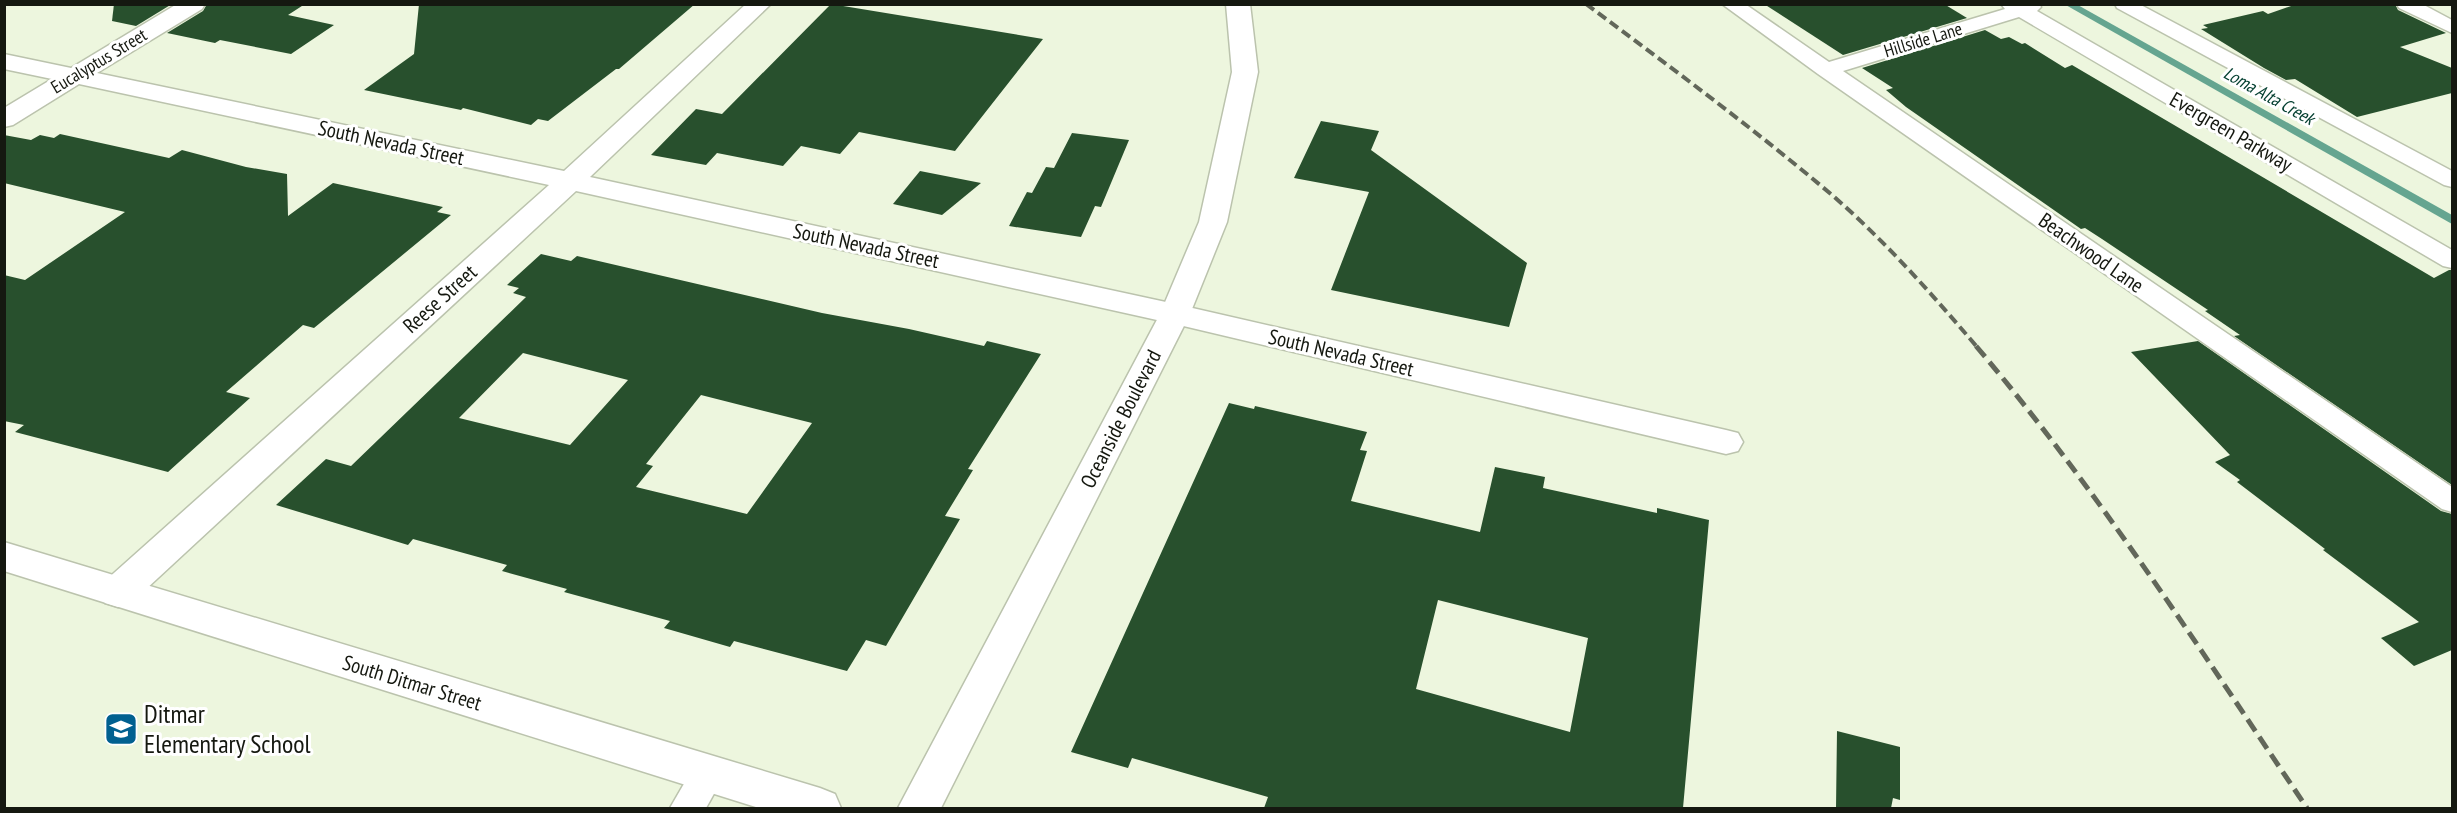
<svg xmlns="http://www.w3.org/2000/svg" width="2457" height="813" viewBox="0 0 2457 813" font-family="'PT Sans Narrow',sans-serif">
<rect width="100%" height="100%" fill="#edf6de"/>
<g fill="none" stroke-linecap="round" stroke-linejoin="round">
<path fill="#65a590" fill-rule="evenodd" d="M 2064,4 L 2076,4 L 2452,215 L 2452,224 Z"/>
</g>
<g fill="#28502d" fill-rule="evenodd">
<path d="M 114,4 L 172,4 L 136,26 L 112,21 Z"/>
<path d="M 207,4 L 305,4 L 288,15 L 334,25 L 291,54 L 220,40 L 215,43 L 167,33 L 203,11 Z"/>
<path d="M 419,4 L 695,4 L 619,69 L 616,69 L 548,121 L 538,119 L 531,125 L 463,108 L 461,110 L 364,90 L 414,54 Z"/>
<path d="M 831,4 L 1043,39 L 955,151 L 859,132 L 840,154 L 801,146 L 783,166 L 717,153 L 706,165 L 651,155 L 696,109 L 722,114 Z"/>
<path d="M 1764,4 L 1944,4 L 1967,18 L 1843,55 Z"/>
<path d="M 2297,4 L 2395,4 L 2398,10 L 2446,33 L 2400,47 L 2452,68 L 2452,93 L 2357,117 L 2295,79 L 2286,80 L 2264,68 L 2201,29 L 2208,28 L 2203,25 L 2263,11 L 2268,14 Z"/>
<path d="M 1985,30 L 2001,39 L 2009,37 L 2022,44 L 2025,43 L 2065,68 L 2072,65 L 2434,278 L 2449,270 L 2452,270 L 2452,485 L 2234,336 L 2240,335 L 2205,311 L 2208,310 L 2102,239 L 2085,228 L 2081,229 L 1906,107 L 1886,90 L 1893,88 L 1862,68 Z"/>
<path d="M 1321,121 L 1379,131 L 1371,150 L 1527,263 L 1509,327 L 1331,290 L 1369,192 L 1294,178 Z"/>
<path d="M 1072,133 L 1129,140 L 1101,207 L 1095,206 L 1081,237 L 1009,226 L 1027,192 L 1032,193 L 1046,167 L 1054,168 Z"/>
<path d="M 60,134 L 169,158 L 182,150 L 246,167 L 287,174 L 288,216 L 333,183 L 443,207 L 437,212 L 451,215 L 314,328 L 303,325 L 226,392 L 250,398 L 168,472 L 15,432 L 24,425 L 4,421 L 4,275 L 25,280 L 125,212 L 4,183 L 4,135 L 31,140 L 40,135 L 54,138 Z"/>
<path d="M 920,171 L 981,183 L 942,215 L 893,204 Z"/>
<path d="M 541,254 L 571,261 L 577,256 L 822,313 L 909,329 L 984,346 L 987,341 L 1041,354 L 968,469 L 973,470 L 945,516 L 960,519 L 886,646 L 866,640 L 847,671 L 734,641 L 730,647 L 664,628 L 670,621 L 564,592 L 567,589 L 502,571 L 507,565 L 413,539 L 408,545 L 276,505 L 326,459 L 351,466 L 526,297 L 513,293 L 519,288 L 507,285 ZM 523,353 L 628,380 L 570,445 L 459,418 ZM 701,395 L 812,423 L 747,514 L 636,487 L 653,466 L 646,464 Z"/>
<path d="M 2198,341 L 2441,511 L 2452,514 L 2452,650 L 2414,666 L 2381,638 L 2419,622 L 2323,550 L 2325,549 L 2237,482 L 2240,480 L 2215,462 L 2230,455 L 2131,352 Z"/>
<path d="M 1229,403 L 1254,409 L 1255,406 L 1367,432 L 1360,450 L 1367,451 L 1351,501 L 1480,532 L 1495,467 L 1545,477 L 1543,488 L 1657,513 L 1657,508 L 1709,520 L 1683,808 L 1264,808 L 1268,797 L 1132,758 L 1128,768 L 1071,752 ZM 1438,600 L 1588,638 L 1570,732 L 1416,689 Z"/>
<path d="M 1837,731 L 1900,747 L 1900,800 L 1893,798 L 1891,808 L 1836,808 Z"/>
</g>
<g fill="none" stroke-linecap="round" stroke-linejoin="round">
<g stroke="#bbc3ad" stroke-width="3">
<g id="lane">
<path d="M 1722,4 L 1745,4 L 1829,62 L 2005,9 L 2001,4 L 2039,4 L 2041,7 L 2037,11 L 2452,250 L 2452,268 L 2443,266 L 2019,17 L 1843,71 L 2452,487 L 2452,512 L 2442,509 L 1818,74 Z"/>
<path d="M 2115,4 L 2139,4 L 2452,171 L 2452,187 L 2444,185 L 2117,8 Z"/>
<path d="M 2397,4 L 2422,4 L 2452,20 L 2452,33 L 2399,8 Z"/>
<path d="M 708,759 L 720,763 L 725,774 L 706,808 L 670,808 L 696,763 Z"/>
</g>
</g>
<g stroke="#bbc3ad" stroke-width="3">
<path id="street" d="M 177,4 L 205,4 L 202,9 L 97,73 L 564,171 L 746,4 L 771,4 L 590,177 L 1175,304 L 1726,430 L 1738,433 L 1743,442 L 1738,451 L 1726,454 L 1175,324 L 576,191 L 131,603 L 118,607 L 105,603 L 99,592 L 105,581 L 549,185 L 79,84 L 13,125 L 4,127 L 4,108 L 52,79 L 4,69 L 4,54 L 71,68 Z"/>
</g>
<g stroke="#bbc3ad" stroke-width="3">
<path id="secondary" d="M 4,542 L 820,788 L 835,794 L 841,808 L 759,808 L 4,571 Z"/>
</g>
<g stroke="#bbc3ad" stroke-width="3">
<path id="primary" d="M 1226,4 L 1250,4 L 1258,72 L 1227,222 L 1190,314 L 941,808 L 898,808 L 1160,314 L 1199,222 L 1232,72 Z"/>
</g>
<use href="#lane" fill="#fff" fill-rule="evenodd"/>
<use href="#street" fill="#fff" fill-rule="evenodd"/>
<use href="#secondary" fill="#fff" fill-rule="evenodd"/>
<use href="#primary" fill="#fff" fill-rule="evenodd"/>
<path stroke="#62675a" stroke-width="4" stroke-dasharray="10 5" stroke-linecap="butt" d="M 1586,4 C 1669,66 1753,128 1832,195 C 1885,241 1932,294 1977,347"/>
<path stroke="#62675a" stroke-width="5" stroke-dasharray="14 7" stroke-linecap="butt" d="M 1976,346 C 2098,490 2201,651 2307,808"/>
</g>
<defs>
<g id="school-square" transform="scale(1.725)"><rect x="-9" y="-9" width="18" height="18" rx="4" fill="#016090" stroke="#fff"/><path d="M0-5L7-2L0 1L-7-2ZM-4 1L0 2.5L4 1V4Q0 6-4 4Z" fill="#fff"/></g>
</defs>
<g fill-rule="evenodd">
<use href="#school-square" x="121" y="729"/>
</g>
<g text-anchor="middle" stroke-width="6" stroke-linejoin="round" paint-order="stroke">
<g font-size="18" fill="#151810" stroke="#fff">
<text transform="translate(1923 40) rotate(-17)" y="6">Hillside Lane</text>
<text transform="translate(99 61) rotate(-31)" y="6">Eucalyptus Street</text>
</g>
<g font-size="18" font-style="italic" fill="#064132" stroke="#fff">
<text transform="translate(2269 96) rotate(29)" y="6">Loma Alta Creek</text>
</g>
<g font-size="21" fill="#151810" stroke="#fff">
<text transform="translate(2231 132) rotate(30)" y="7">Evergreen Parkway</text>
<text transform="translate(391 143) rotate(12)" y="7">South Nevada Street</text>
<text transform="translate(866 246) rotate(12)" y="7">South Nevada Street</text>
<text transform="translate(2091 253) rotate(35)" y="7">Beachwood Lane</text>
<text transform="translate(440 299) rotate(-42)" y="7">Reese Street</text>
<text transform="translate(1341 353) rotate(13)" y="7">South Nevada Street</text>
<text transform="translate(1121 419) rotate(-63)" y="7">Oceanside Boulevard</text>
<text transform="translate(412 683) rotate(17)" y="7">South Ditmar Street</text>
</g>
<g font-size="26" fill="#151810" stroke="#fff" text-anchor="start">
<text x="144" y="723">Ditmar<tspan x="144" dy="30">Elementary School</tspan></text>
</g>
</g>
<rect width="2457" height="813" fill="none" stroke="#151810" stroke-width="12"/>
</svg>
